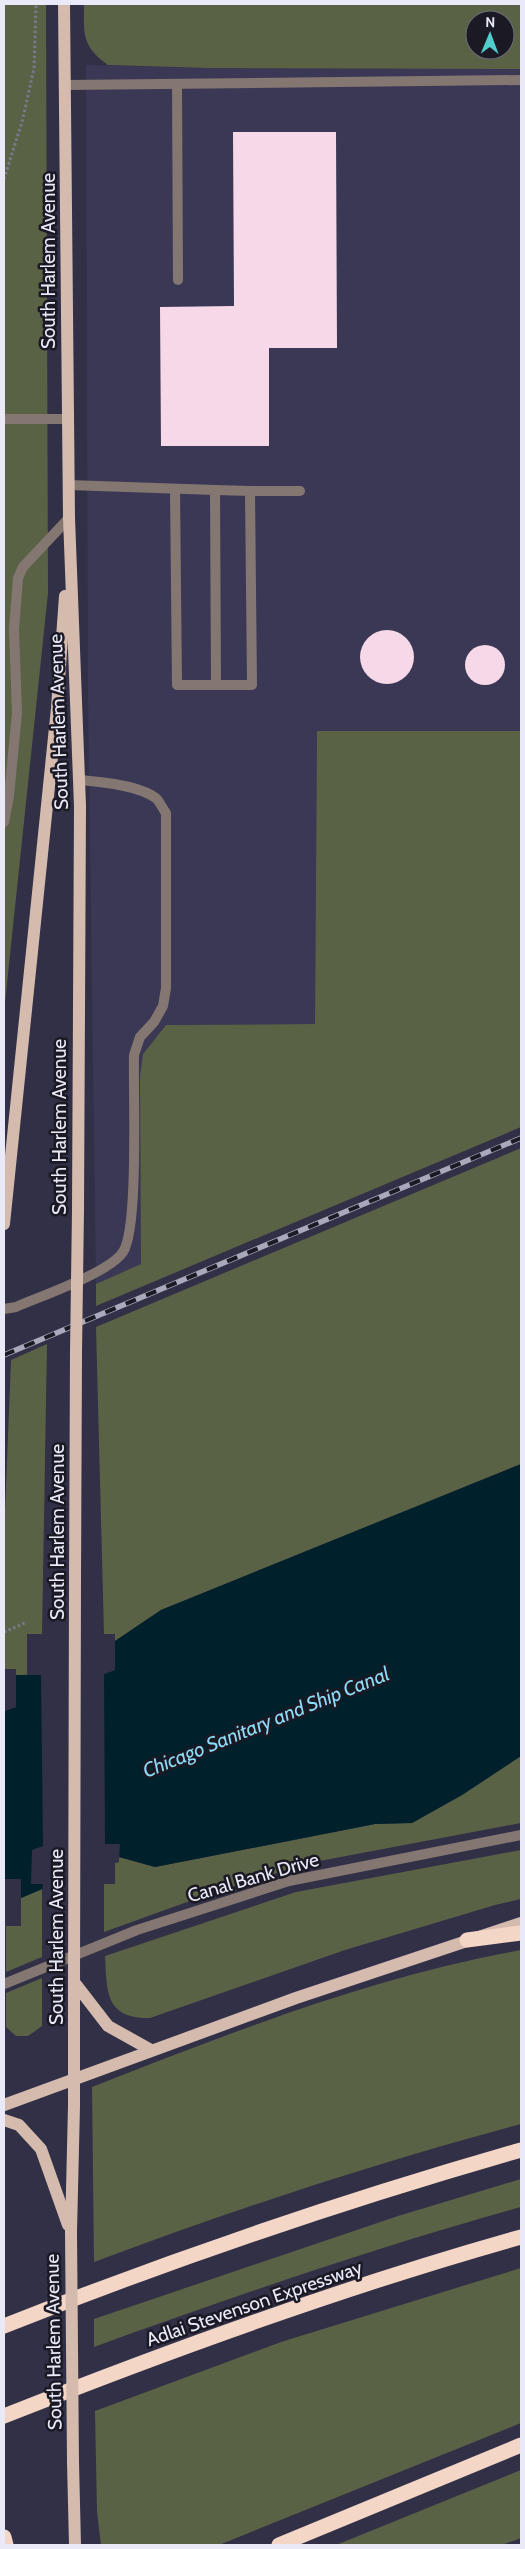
<svg xmlns="http://www.w3.org/2000/svg" width="525" height="2549" viewBox="0 0 525 2549" font-family="Cabin,sans-serif">
<rect width="100%" height="100%" fill="#313047"/>
<path fill="#3a3855" d="M 86,65 L 207,68 L 521,69 L 521,731 L 317,732 L 315,1024 L 166,1025 L 143,1054 L 141,1264 L 96,1284 L 88,695 Z"/>
<g fill="#5a6246" fill-rule="evenodd">
<path d="M 4,4 L 46,4 L 48,593 L 4,1012 Z"/>
<path d="M 84,4 L 521,4 L 521,69 L 207,68 L 108,65 C 81,46 84,33 84,4 ZM 475,20 L 505,20 L 505,50 L 475,50 Z"/>
<path d="M 317,731 L 521,731 L 521,1127 L 96,1306 L 96,1284 L 141,1264 L 140,1077 L 143,1054 L 166,1025 L 315,1024 Z"/>
<path d="M 521,1148 L 521,1464 L 161,1610 L 115,1641 L 115,1634 L 104,1634 L 96,1327 Z"/>
<path d="M 47,1344 L 42,1634 L 27,1634 L 27,1675 L 16,1675 L 16,1669 L 4,1669 L 4,1537 L 11,1360 Z"/>
<path d="M 521,1756 L 521,1823 L 309,1863 L 212,1893 L 104,1932 L 104,1884 L 115,1884 L 115,1863 L 119,1862 L 119,1857 L 155,1867 L 375,1824 L 412,1823 L 462,1795 Z"/>
<path d="M 521,1850 L 521,1899 L 495,1905 L 345,1950 L 150,2018 C 105,2019 107,1991 105,1956 L 296,1892 Z"/>
<path d="M 42,1889 L 42,1957 L 6,1972 L 6,1926 L 21,1926 L 21,1898 Z"/>
<path d="M 521,1950 L 521,2124 C 375,2163 236,2209 94,2262 L 92,2087 C 232,2032 372,1977 521,1950 Z"/>
<path d="M 42,1978 L 42,2026 L 28,2036 L 16,2036 L 6,2027 L 6,1993 Z"/>
<path d="M 521,2179 L 521,2207 C 377,2247 235,2296 94,2347 L 94,2319 L 398,2216 Z"/>
<path d="M 521,2268 L 521,2423 L 219,2545 L 101,2545 L 97,2511 L 95,2411 L 281,2342 Z"/>
<path d="M 521,2470 L 521,2538 L 502,2545 L 336,2545 Z"/>
</g>
<path fill="#00212c" d="M 521,1464 L 521,1756 L 462,1795 L 412,1823 L 375,1824 L 155,1867 L 119,1857 L 21,1898 L 4,1911 L 4,1711 L 16,1707 L 16,1675 L 104,1674 L 115,1670 L 115,1641 L 161,1610 Z"/>
<g fill="#313047">
<path d="M 115,1638 L 115,1670 L 104,1674 L 105,1844 L 120,1844 L 119,1860 L 42,1891 L 43,1884 L 31,1884 L 32,1850 L 43,1846 L 41,1675 L 27,1675 L 27,1672 L 104,1672 L 113,1668 L 113,1641 Z"/>
<path d="M 16,1672 L 16,1707 L 5,1711 L 5,1879 L 21,1879 L 21,1901 L 4,1913 L 4,1709 L 14,1706 L 14,1674 Z"/>
</g>
<g fill="#f7d8e8">
<path d="M 233,132 L 336,132 L 337,348 L 269,348 L 269,446 L 161,446 L 160,307 L 234,306 Z"/>
<circle cx="387" cy="657" r="27"/>
<circle cx="485" cy="665" r="20"/>
</g>
<g fill="none" stroke-linecap="round" stroke-linejoin="round">
<g stroke="#79788c" stroke-width="3" stroke-dasharray="2.5 2.5" stroke-linecap="butt">
<path d="M 4,179 L 22,122 L 34,69 L 36,4"/>
<path d="M 4,1632 L 27,1622"/>
</g>
<g stroke="#847771" stroke-width="10">
<path d="M 177,84 L 178,280"/>
<path d="M 65,85 L 521,80"/>
<path d="M 4,419 L 68,419"/>
<path d="M 68,485 L 215,490 L 216,685"/>
<path d="M 175,489 L 177,685 L 252,685 L 250,491 L 215,490"/>
<path d="M 250,491 L 300,491"/>
<path d="M 4,1309 L 16,1307 C 41,1296 109,1273 123,1252 C 139,1228 133,1091 134,1055 L 140,1037 L 154,1022 L 163,1006 L 166,988 L 166,813 C 163,809 160,803 157,799 C 140,785 100,782 79,780"/>
<path d="M 4,1984 L 137,1930 L 289,1881 L 521,1835"/>
</g>
<path stroke="#847771" stroke-width="10" d="M 4,822 L 9,796 L 17,713 L 14,629 L 18,578 L 23,567 L 69,518"/>
<g stroke="#d4bbae" stroke-width="12">
<path d="M 64,4 L 69,518 L 80,806 L 78,1210"/>
<path d="M 4,1224 L 57,708 L 65,596"/>
<path d="M 75,1581 L 76,1353"/>
<path d="M 74,1982 L 108,2026 L 151,2050"/>
<path d="M 4,2105 L 296,1998 L 521,1923"/>
<path d="M 4,2120 L 19,2125 L 41,2149 L 68,2225"/>
<path d="M 71,2232 L 74,2106 L 74,1982"/>
<path d="M 73,2462 L 75,2545"/>
</g>
<g stroke="#f4d6c6" stroke-width="15">
<path d="M 467,1940 L 521,1933"/>
<path d="M 4,2326 C 173,2259 346,2200 521,2150"/>
<path d="M 4,2416 C 173,2349 346,2286 521,2237"/>
<path d="M 4,2537 L 6,2545"/>
<path d="M 279,2545 L 521,2445"/>
</g>
<g stroke="#aaa9bb" stroke-width="5.5">
<path id="rail" d="M 4,1355 L 521,1138"/>
</g>
<use href="#rail" stroke="#1a1924" stroke-width="4" stroke-dasharray="11" stroke-linecap="butt"/>
<g stroke="#d4bbae" stroke-width="12">
<path d="M 76,1353 L 78,1210"/>
<path d="M 74,1982 L 75,1581"/>
<path d="M 71,2232 L 73,2462"/>
</g>
</g>
<g text-anchor="middle" stroke-width="5" stroke-linejoin="round" paint-order="stroke">
<g font-size="19" fill="#e9e9f8" stroke="#1a1924">
<text transform="translate(48 261) rotate(-90)" y="7">South Harlem Avenue</text>
<text transform="translate(58 722) rotate(-92)" y="7">South Harlem Avenue</text>
<text transform="translate(59 1127) rotate(-90)" y="7">South Harlem Avenue</text>
<text transform="translate(57 1532) rotate(-90)" y="7">South Harlem Avenue</text>
<text transform="translate(253 1877) rotate(-16)" y="7">Canal Bank Drive</text>
<text transform="translate(56 1937) rotate(-90)" y="7">South Harlem Avenue</text>
<text transform="translate(254 2303) rotate(-19)" y="7">Adlai Stevenson Expressway</text>
<text transform="translate(53 2342) rotate(-91)" y="7">South Harlem Avenue</text>
</g>
<g font-size="20" font-style="italic" fill="#8cdcf8" stroke="#1a1924">
<text transform="translate(266 1722) rotate(-22)" y="7">Chicago Sanitary and Ship Canal</text>
</g>
</g>
<rect width="525" height="2549" fill="none" stroke="#e9e9f8" stroke-width="10"/>
<g transform="translate(490 35) rotate(1)"><circle r="24" fill="#1a1924" stroke="#6d6c79"/>
<path d="M0-4L9 19L0 12L-9 19Z" fill="#52cdce"/>
<text y="-8" font-size="14" font-weight="bold" text-anchor="middle" fill="#e9e9f8">N</text>
</g>
</svg>
